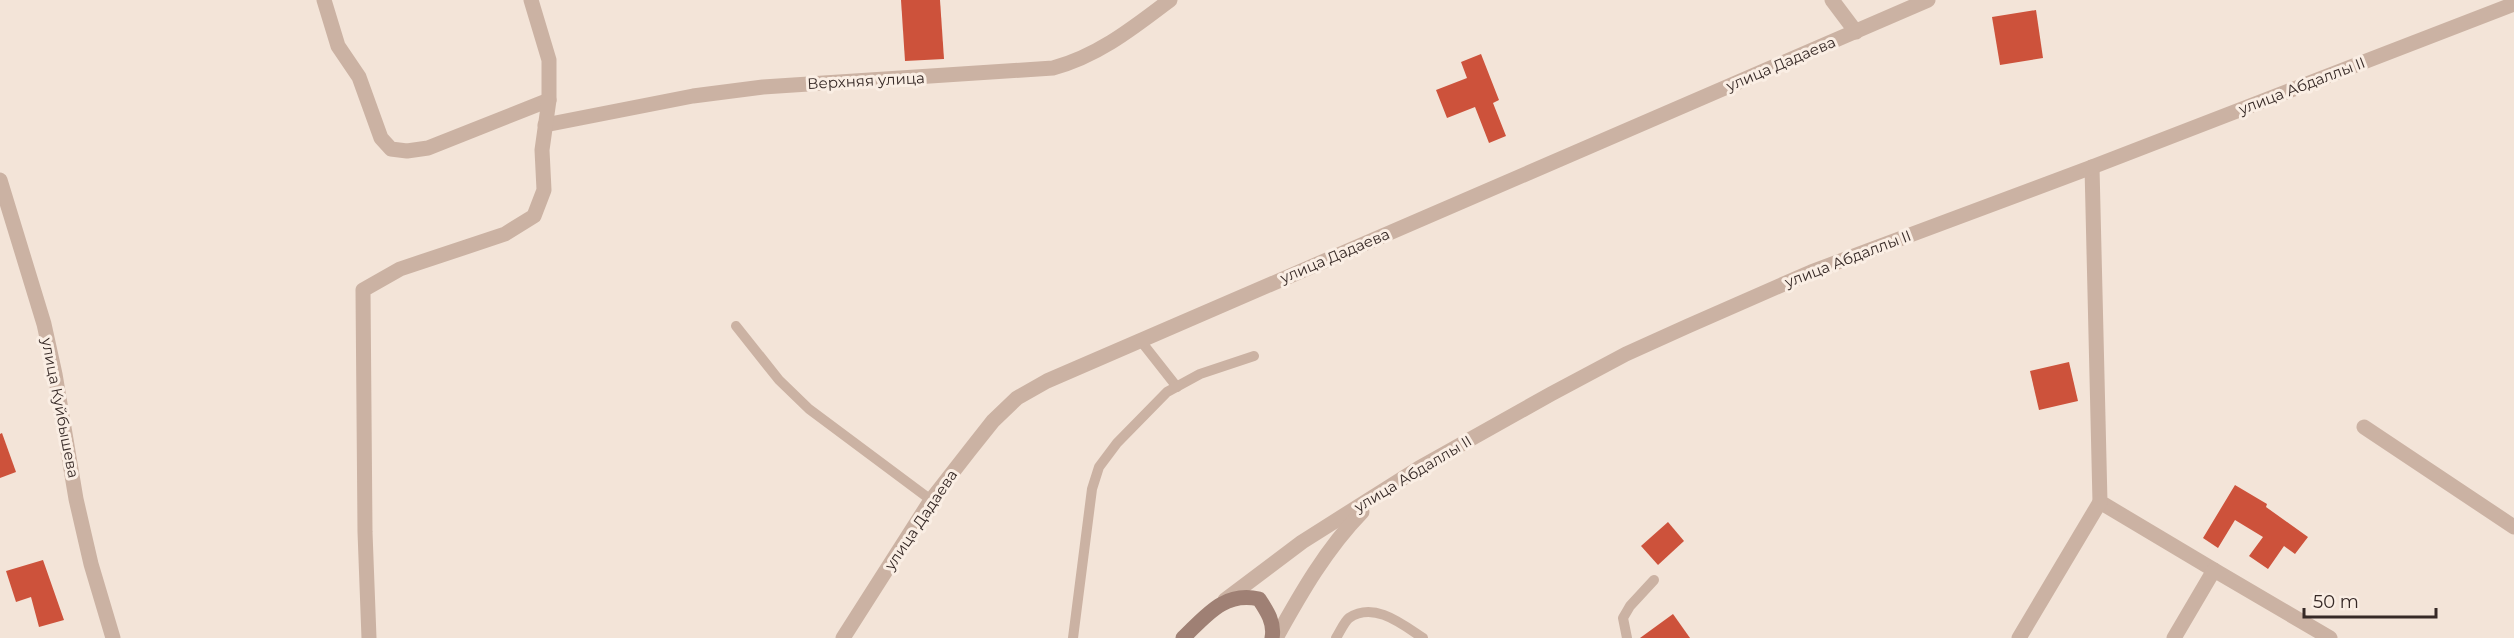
<svg xmlns="http://www.w3.org/2000/svg" width="2514" height="638" viewBox="0 0 2514 638" font-family="Montserrat,sans-serif">
<rect width="100%" height="100%" fill="#f3e4d8"/>
<g fill="#cd523b">
<path d="M 901,0 L 940,0 L 944,59 L 905,61 Z"/>
<path d="M 2036,10 L 2043,58 L 2000,65 L 1992,17 Z"/>
<path d="M 1481,54 L 1499,100 L 1493,103 L 1506,136 L 1489,143 L 1475,107 L 1447,118 L 1436,90 L 1467,78 L 1461,62 Z"/>
<path d="M 2069,362 L 2078,401 L 2039,410 L 2030,371 Z"/>
<path d="M 2,433 L 16,472 L 0,478 L 0,434 Z"/>
<path d="M 2235,485 L 2267,504 L 2266,507 L 2308,537 L 2295,554 L 2284,546 L 2268,569 L 2249,556 L 2263,537 L 2235,520 L 2218,548 L 2203,538 Z"/>
<path d="M 1668,522 L 1684,541 L 1658,565 L 1641,546 Z"/>
<path d="M 43,560 L 64,620 L 39,627 L 31,597 L 16,602 L 6,571 Z"/>
<path d="M 1673,614 L 1690,638 L 1640,638 Z"/>
</g>
<g fill="none" stroke-linecap="round" stroke-linejoin="round">
<g stroke="#cbb2a3" stroke-width="10">
<path d="M 736,326 L 779,380 L 809,409 L 931,500"/>
<path d="M 1140,340 L 1177,387"/>
<path d="M 1073,638 L 1092,489 L 1099,467 L 1117,443 L 1167,392 L 1200,374 L 1254,356"/>
<path d="M 1336,638 C 1340,632 1344,622 1349,618 C 1374,601 1402,624 1423,638"/>
<path d="M 1627,638 L 1623,618 L 1630,606 L 1654,580"/>
</g>
<g stroke="#cbb2a3" stroke-width="15">
<path d="M 324,0 L 338,46 L 359,77 L 381,138 L 391,149 L 407,151 L 428,148 L 549,100"/>
<path d="M 1832,0 L 1856,32"/>
<path d="M 545,125 L 693,96 L 763,87 L 1053,68 C 1098,56 1133,28 1170,0"/>
<path d="M 2092,167 L 2100,502 L 2214,570"/>
<path d="M 2364,427 L 2514,527"/>
<path d="M 369,638 L 365,532 L 363,290 L 400,269 L 505,234 L 534,216 L 544,190 L 542,150 L 549,100 L 549,60 L 531,0"/>
<path d="M 843,638 L 931,500 L 970,450 L 993,421 L 1017,398 L 1047,381 L 1928,0"/>
<path d="M 2019,638 L 2100,502"/>
<path d="M 2174,638 L 2214,570 L 2330,638"/>
</g>
<g stroke="#cbb2a3" stroke-width="15">
<path d="M 0,180 L 44,324 L 55,374 L 76,499 L 91,564 L 113,638"/>
<path d="M 1225,600 L 1302,542 L 1419,468 L 1551,394 L 1626,354 L 1688,326 L 1811,272 L 2092,167 L 2514,4"/>
<path d="M 1276,638 C 1301,593 1326,549 1362,512"/>
</g>
<path stroke="#9f8074" stroke-width="15" d="M 1183,638 C 1206,616 1224,591 1259,599 C 1267,611 1275,623 1272,638"/>
</g>
<g text-anchor="middle" stroke-width="6" stroke-linejoin="round" paint-order="stroke">
<g font-size="15" fill="#362926" stroke="#faeee4">
<text transform="translate(1781 64) rotate(-23)" y="5">улица Дадаева</text>
<text transform="translate(866 81) rotate(-3)" y="5">Верхняя улица</text>
<text transform="translate(2302 86) rotate(-21)" y="5">улица Абдаллы II</text>
<text transform="translate(1335 256) rotate(-23)" y="5">улица Дадаева</text>
<text transform="translate(1848 259) rotate(-21)" y="5">улица Абдаллы II</text>
<text transform="translate(60 408) rotate(79)" y="5">улица Куйбышева</text>
<text transform="translate(1413 474) rotate(-31)" y="5">улица Абдаллы II</text>
<text transform="translate(921 520) rotate(-56)" y="5">улица Дадаева</text>
</g>
</g>
<path d="M2304 608v9h132v-9" fill="none" stroke="#362926" stroke-width="3"/>
<text x="2313" y="608" font-size="18" fill="#362926" stroke="#faeee4" stroke-width="4.5" paint-order="stroke">50 m</text>
</svg>
